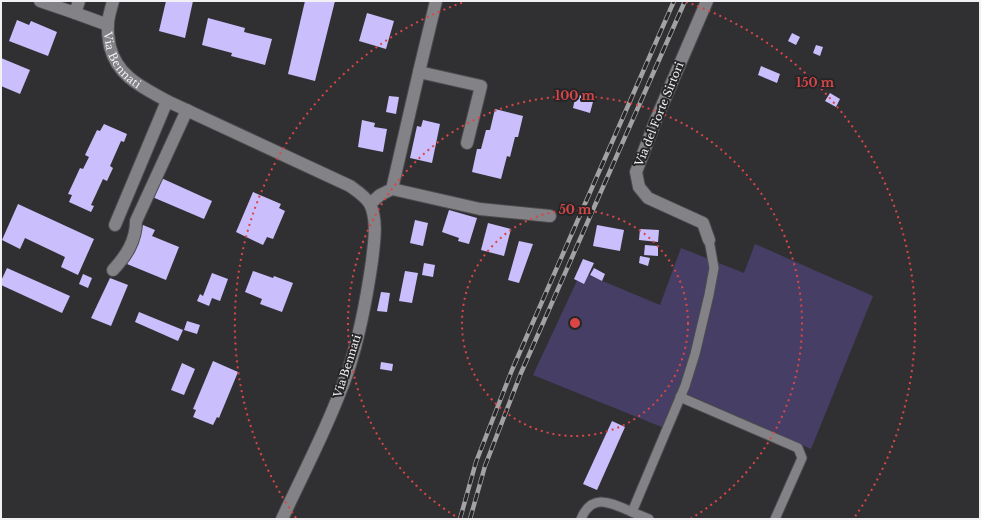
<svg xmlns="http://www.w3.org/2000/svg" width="981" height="520" viewBox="0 0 981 520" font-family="'Libre Baskerville',serif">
<rect width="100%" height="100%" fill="#303033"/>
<path fill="#463e65" d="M 755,244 L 873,296 L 811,449 L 680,391 L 664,428 L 533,375 L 581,272 L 660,305 L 681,248 L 744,273 Z"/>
<g fill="#cabffc">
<path d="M 166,1 L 193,1 L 185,38 L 159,31 Z"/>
<path d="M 305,1 L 335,1 L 315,81 L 288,74 Z"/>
<path d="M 367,13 L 394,21 L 386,49 L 359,41 Z"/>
<path d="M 208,18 L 245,28 L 244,32 L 272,39 L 265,65 L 231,56 L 232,53 L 202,45 Z"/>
<path d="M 17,20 L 29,25 L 31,21 L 57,32 L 48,56 L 9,41 Z"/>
<path d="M 792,33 L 800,37 L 796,45 L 788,41 Z"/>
<path d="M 816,45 L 823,47 L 820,56 L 813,53 Z"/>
<path d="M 1,58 L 30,70 L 20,94 L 1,86 Z"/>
<path d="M 761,66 L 780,74 L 777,83 L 758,75 Z"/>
<path d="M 830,93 L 840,99 L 836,107 L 825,101 Z"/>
<path d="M 576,94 L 594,98 L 590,113 L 573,108 Z"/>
<path d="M 389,96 L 399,97 L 396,114 L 386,112 Z"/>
<path d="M 495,109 L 523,116 L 518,137 L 515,137 L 510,157 L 507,156 L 501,179 L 472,172 L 477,149 L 481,149 L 486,130 L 490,130 Z"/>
<path d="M 362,120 L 375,123 L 374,127 L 387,129 L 383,152 L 358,147 Z"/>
<path d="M 423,120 L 440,124 L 432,163 L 410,158 L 417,126 L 421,127 Z"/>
<path d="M 104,124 L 127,134 L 124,142 L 121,141 L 110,166 L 113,168 L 107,181 L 103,179 L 91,205 L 94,206 L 91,212 L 69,202 L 72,195 L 68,194 L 80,168 L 83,169 L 89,157 L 85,155 L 97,130 L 100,131 Z"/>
<path d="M 159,177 L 212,201 L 204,219 L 150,196 Z"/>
<path d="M 253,192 L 281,204 L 279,208 L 285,211 L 273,239 L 267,237 L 263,245 L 236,232 Z"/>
<path d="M 18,204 L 94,239 L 78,275 L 61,267 L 65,257 L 25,238 L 20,249 L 2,240 Z"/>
<path d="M 449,210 L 477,218 L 469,244 L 458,241 L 459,238 L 442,232 Z"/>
<path d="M 415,220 L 428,223 L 423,246 L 410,243 Z"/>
<path d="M 488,223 L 511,229 L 504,256 L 481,250 Z"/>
<path d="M 143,225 L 155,230 L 152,236 L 179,247 L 166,280 L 127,264 Z"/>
<path d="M 597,225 L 624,230 L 620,251 L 593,246 Z"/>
<path d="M 640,229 L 659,230 L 658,242 L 639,240 Z"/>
<path d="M 519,241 L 533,244 L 519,283 L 508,280 Z"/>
<path d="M 645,245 L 658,246 L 658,256 L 644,255 Z"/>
<path d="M 640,256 L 650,258 L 648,266 L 639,263 Z"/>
<path d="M 583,259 L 594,263 L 584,284 L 574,279 Z"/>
<path d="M 424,263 L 435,265 L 433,277 L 422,275 Z"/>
<path d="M 7,268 L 70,296 L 62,313 L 1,285 L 1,281 Z"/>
<path d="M 594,268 L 605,274 L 602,281 L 590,275 Z"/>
<path d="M 253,271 L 273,278 L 274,276 L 293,283 L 282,312 L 260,304 L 262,299 L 245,292 Z"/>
<path d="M 405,271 L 418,273 L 412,303 L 399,301 Z"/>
<path d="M 212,273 L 228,279 L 220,301 L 212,298 L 209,306 L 197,301 L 200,294 L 203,296 Z"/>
<path d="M 83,274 L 92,278 L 88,288 L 79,284 Z"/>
<path d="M 110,278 L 128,285 L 111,326 L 91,318 Z"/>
<path d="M 381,292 L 390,293 L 387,312 L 377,311 Z"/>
<path d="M 139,312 L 183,330 L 178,341 L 135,322 Z"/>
<path d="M 187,321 L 200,325 L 197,334 L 184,330 Z"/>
<path d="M 213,361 L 238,372 L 219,418 L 217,417 L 213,425 L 193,417 L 196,410 L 193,409 Z"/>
<path d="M 381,362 L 393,364 L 392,371 L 380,369 Z"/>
<path d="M 182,363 L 195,369 L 184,395 L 171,390 Z"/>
<path d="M 612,421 L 625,427 L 597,490 L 583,484 Z"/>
</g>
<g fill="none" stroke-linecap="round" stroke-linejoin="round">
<g stroke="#4c4c4f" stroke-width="11">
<g id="lane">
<path d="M 680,397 L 798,448 L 802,458 L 775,519"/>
<path d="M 581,519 C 592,492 611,503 632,512"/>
<path d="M 649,519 L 632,512 L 685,386 L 695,354 L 709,295 L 714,268 L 709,240"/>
</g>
</g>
<g stroke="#4c4c4f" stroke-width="14">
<g id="street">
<path d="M 40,1 L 75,13 L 79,1"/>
<path id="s1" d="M 113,1 C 111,9 108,17 108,25 C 107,33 109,40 110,47 C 118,77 142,87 167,101 L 350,186 C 357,191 365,196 370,204 C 378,221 374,243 372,261 C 367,296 359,338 348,371 C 330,422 305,470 282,519"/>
<path d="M 707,1 L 657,117 L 636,172 L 639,187 L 648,198 L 703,223 L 709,240"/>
<path d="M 75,13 L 108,25"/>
<path d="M 419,72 L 436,1"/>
<path d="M 392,189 L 480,209 L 550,216"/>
<path d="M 370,204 L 380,195 L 392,189 L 419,72 L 481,86 L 467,143"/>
<path d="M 115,225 L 167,101"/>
<path d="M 113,270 C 126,256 136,241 136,221 L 187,110"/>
</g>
</g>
<use href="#lane" stroke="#838286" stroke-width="9"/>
<use href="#street" stroke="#838286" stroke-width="12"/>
<g stroke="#a2a2a4" stroke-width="4.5">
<g id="rail">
<path d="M 460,519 L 476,462 L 512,370 L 674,1"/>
<path d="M 470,519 L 485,466 L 521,373 L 685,1"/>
</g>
</g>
<use href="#rail" stroke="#262629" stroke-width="3" stroke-dasharray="9" stroke-linecap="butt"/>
</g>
<g fill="none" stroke="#da4646" stroke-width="2" stroke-dasharray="2 4">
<circle cx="575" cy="323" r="113"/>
<path d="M460 519A227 227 0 1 1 690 519"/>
<path d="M296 518A340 340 0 0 1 464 2M686 2A340 340 0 0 1 854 518"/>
</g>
<g text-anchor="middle" stroke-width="4" stroke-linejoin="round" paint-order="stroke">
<g font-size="11" fill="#f1f0f2" stroke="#262629">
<text dy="4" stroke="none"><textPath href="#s1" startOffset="64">Via Bennati</textPath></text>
<text transform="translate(659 114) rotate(-68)" y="4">Via del Forte Sirtori</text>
<text transform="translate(347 366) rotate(-72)" y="4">Via Bennati</text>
</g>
</g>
<circle cx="575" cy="323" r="6" fill="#da4646" stroke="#262629" stroke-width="2"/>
<g font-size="12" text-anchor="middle" font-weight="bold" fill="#da4646" stroke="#262629" stroke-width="4" stroke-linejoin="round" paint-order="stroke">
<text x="815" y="87">150 m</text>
<text x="575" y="100">100 m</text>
<text x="575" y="214">50 m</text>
</g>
<rect width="981" height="520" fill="none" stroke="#f1f0f2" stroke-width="4"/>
</svg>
